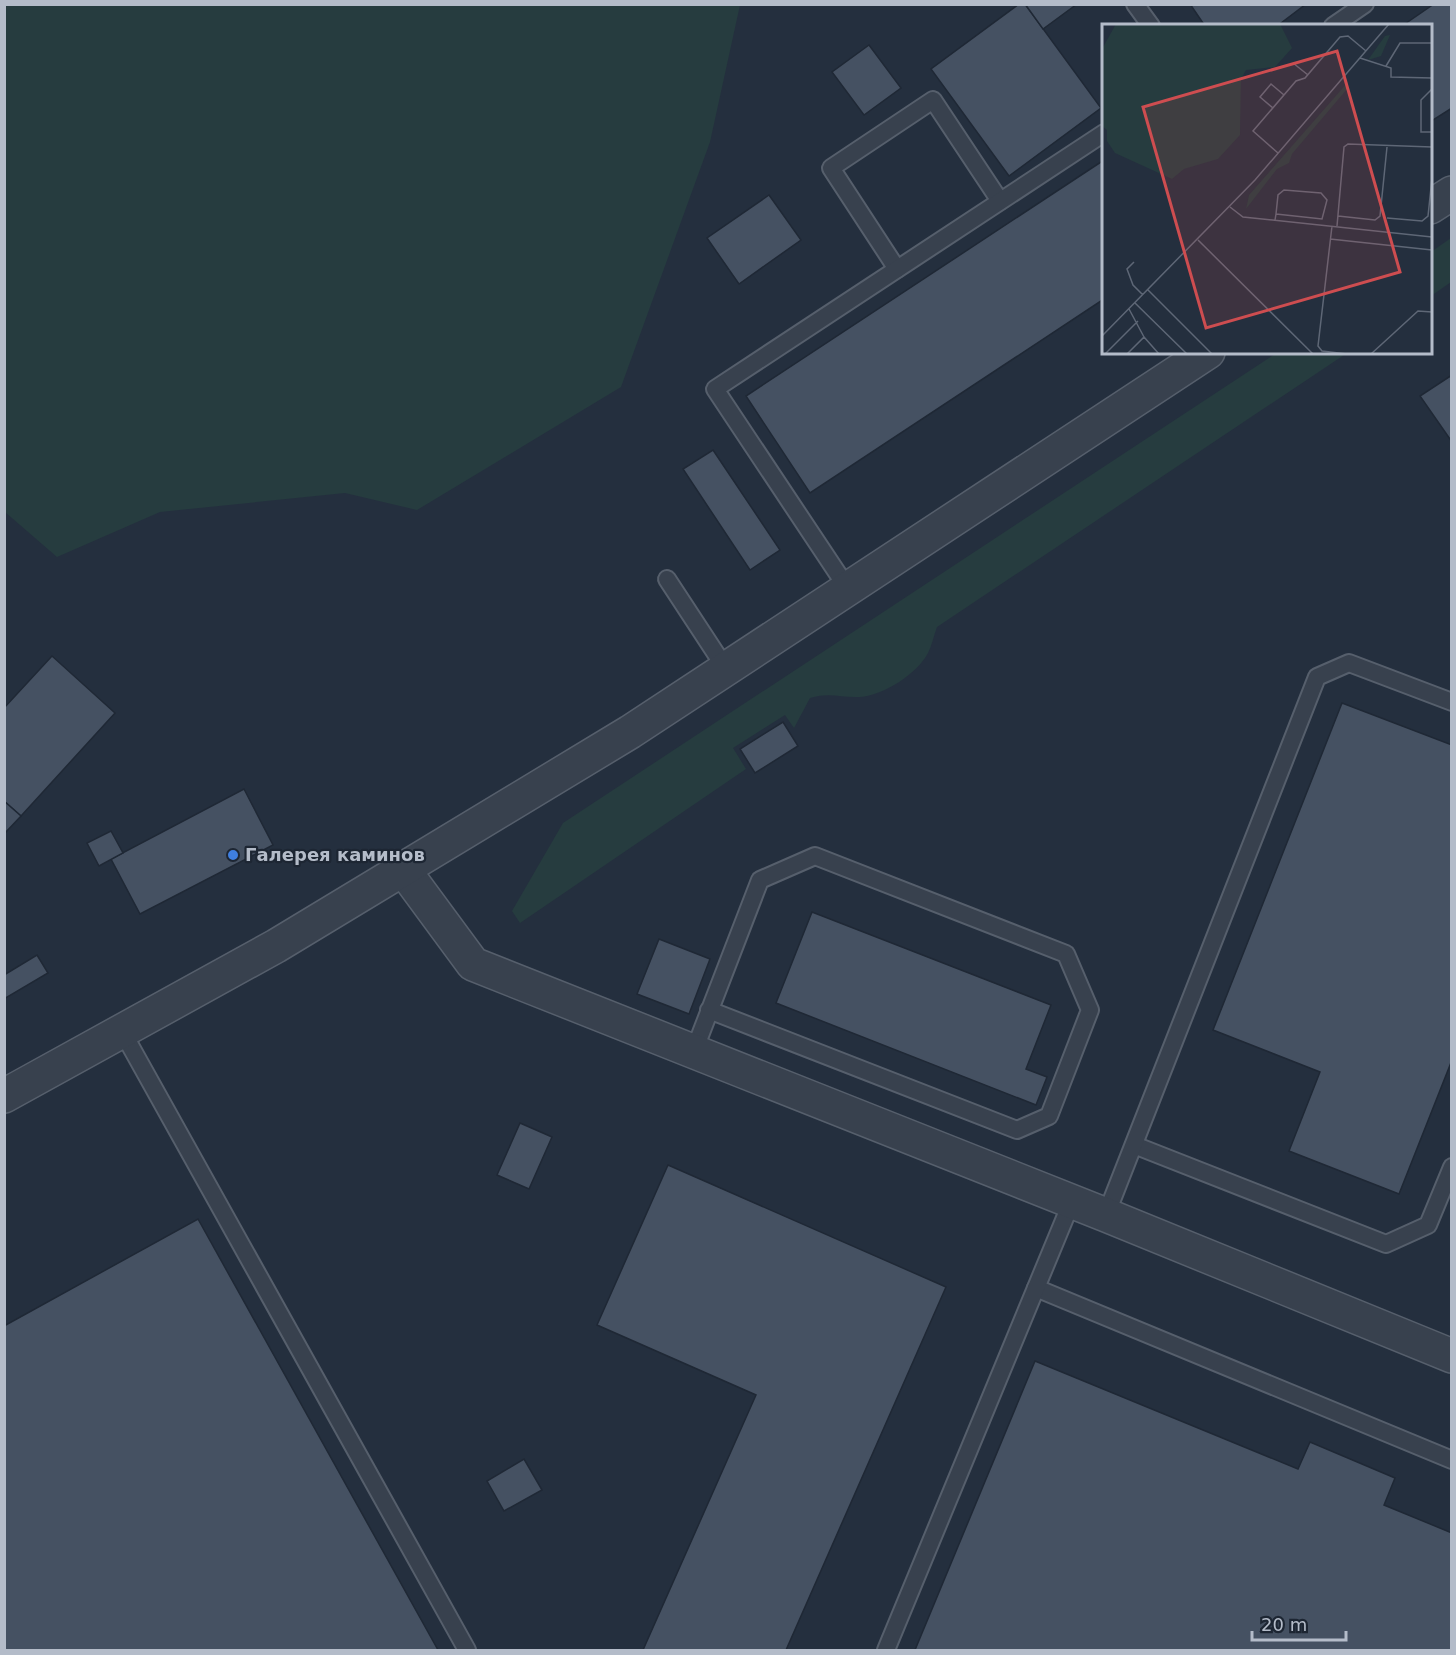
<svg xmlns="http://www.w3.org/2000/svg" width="1456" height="1655" viewBox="0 0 1456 1655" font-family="'DejaVu Sans',sans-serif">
<rect width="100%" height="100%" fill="#242f3e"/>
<g fill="#263c3f">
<path d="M 5,4 L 740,4 L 740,5 L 710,142 L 621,387 L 417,510 L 345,493 L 160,512 L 57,557 L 5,512 Z"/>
<path d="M 1451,238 L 1451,282 L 1431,296 L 1431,252 Z"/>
<path d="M 1278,352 L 1347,353 L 937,627 C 934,635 932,645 928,653 C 917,674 884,695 860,697 C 841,698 830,692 810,698 L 794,728 L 785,715 L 733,748 L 746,769 L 520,923 L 512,911 L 563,823 Z"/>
</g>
<g fill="#455162" stroke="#1f2835" stroke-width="1.5">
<path d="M 1019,4 L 1025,4 L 1101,108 L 1009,176 L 931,69 Z"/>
<path d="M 1025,4 L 1077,4 L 1043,29 Z"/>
<path d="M 1190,4 L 1306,4 L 1277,26 L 1205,26 Z"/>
<path d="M 1434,4 L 1452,4 L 1452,108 L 1430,122 L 1430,26 L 1402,26 Z"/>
<path d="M 869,45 L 901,88 L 864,115 L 832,72 Z"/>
<path d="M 1104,160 L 1104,299 L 810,493 L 746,396 Z"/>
<path d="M 769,195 L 801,240 L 739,284 L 707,238 Z"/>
<path d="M 1452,375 L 1452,442 L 1420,396 Z"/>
<path d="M 713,450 L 780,550 L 750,570 L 683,469 Z"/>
<path d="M 52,656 L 115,713 L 21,816 L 4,801 L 4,708 Z"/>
<path d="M 1342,703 L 1452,745 L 1452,1060 L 1399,1194 L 1289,1151 L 1320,1072 L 1213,1030 Z"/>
<path d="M 783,722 L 798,746 L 755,773 L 740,749 Z"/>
<path d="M 244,789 L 273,845 L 140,914 L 111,859 Z"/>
<path d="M 4,801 L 21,816 L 4,834 Z"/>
<path d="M 111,831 L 123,853 L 99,866 L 87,843 Z"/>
<path d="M 812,912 L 1051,1005 L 1026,1069 L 1047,1077 L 1036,1105 L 776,1003 Z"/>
<path d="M 659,939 L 710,959 L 689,1014 L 637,994 Z"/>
<path d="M 37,955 L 48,973 L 4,999 L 4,975 Z"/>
<path d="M 520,1123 L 552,1137 L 529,1189 L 497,1175 Z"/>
<path d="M 668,1165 L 946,1287 L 786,1650 L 643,1650 L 756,1395 L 597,1325 Z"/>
<path d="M 198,1219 L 438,1650 L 4,1650 L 4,1326 Z"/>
<path d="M 1035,1361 L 1298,1469 L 1310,1442 L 1395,1478 L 1384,1505 L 1452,1533 L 1452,1650 L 915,1650 Z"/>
<path d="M 524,1459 L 542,1490 L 504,1511 L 487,1481 Z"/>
</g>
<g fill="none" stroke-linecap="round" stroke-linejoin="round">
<g stroke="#565f6c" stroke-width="20">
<g id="service">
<path d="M 1135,4 L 1151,26"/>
<path d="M 1333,26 L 1365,4"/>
<path d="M 897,269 L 831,168 L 933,100 L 1000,201"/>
<path d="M 667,579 L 726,669"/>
<path d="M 848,589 L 715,389 L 1104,133"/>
<path d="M 122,1031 L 467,1650"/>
<path d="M 694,1051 L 760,880 L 815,856 L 1066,954 L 1090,1010 L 1049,1116 L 1017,1130 L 709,1010"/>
<path d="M 1134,1145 L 1386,1244 L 1428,1225 L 1452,1167"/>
<path d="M 1106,1215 L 1317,677 L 1349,663 L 1452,702"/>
<path d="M 1036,1288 L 1452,1460"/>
<path d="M 886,1650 L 1072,1201"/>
</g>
</g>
<g stroke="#565f6c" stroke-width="36">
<path id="minor" d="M 403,869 L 473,964 L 1106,1215 L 1452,1356"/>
</g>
<g stroke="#565f6c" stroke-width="36">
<g id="tertiary">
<path d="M 1430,207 L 1452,193"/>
<path d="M 4,1096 L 276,946 L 630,732 L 1208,352"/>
</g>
</g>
<use href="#service" stroke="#38414e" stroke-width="16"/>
<use href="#minor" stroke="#38414e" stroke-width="33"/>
<use href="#tertiary" stroke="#38414e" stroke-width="33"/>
</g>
<circle fill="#3f7fe0" stroke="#1d2633" stroke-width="2" cx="233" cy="855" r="6"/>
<g text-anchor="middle" stroke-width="4.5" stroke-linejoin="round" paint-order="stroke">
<g font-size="18" font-weight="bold" fill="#b4bcc9" stroke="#1d2633" text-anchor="start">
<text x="245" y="861">Галерея каминов</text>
</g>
</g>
<g transform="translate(1102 24)">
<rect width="330" height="330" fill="#242f3e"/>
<path d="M 14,0 L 178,0 L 190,24 L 173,43 L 144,46 L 139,55 L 138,111 L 116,135 L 82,145 L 70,155 L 13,129 L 5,117 L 5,106 L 0,102 L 0,25 ZM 288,11 L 279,32 L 266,36 L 283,12 ZM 246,58 L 246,64 L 190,130 L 187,139 L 175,145 L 144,185 L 147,171 Z" fill="#263c3f"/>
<path fill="none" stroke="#5e6776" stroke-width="1.5" d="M 258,34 L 289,44 L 289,53 L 330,54M 191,39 L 206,51M 284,42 L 298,19 L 330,19M 330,65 L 319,76 L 319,108 L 330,108M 171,84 L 158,73 L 169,60 L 182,71M 176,129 L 151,107 L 194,57 L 203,54 L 238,13 L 246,12 L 264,27M 128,183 L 141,193 L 330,213M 236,192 L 273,196 L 278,192 L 285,123M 285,194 L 320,197 L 326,192 L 330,154M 173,196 L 174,190 L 176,171 L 182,166 L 219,169 L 225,176 L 220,195 L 174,190M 230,202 L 216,322 L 220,327 L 245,330M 235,202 L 242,123 L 246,120 L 330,123M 228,215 L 330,226M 96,216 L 211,330M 32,238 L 25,245 L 31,261 L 41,271M 46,266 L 110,330M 33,279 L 85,330M 0,312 L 153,156 L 287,0M 42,313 L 57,330M 3,330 L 36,297M 25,330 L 42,313 L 27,285M 269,330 L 316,287 L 330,288"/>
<path fill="#ce4d50" fill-opacity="0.15" stroke="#ce4d50" stroke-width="3" d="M 235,27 L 298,248 L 104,304 L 41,83 Z"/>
<rect width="330" height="330" fill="none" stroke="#b4bcc9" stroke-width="3"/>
</g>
<rect width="1456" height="1655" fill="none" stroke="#b4bcc9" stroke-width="12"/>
<path d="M1252 1631v9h94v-9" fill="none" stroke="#b4bcc9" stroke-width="3"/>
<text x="1261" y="1631" font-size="18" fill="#b4bcc9" stroke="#1d2633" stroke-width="4.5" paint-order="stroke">20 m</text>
</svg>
